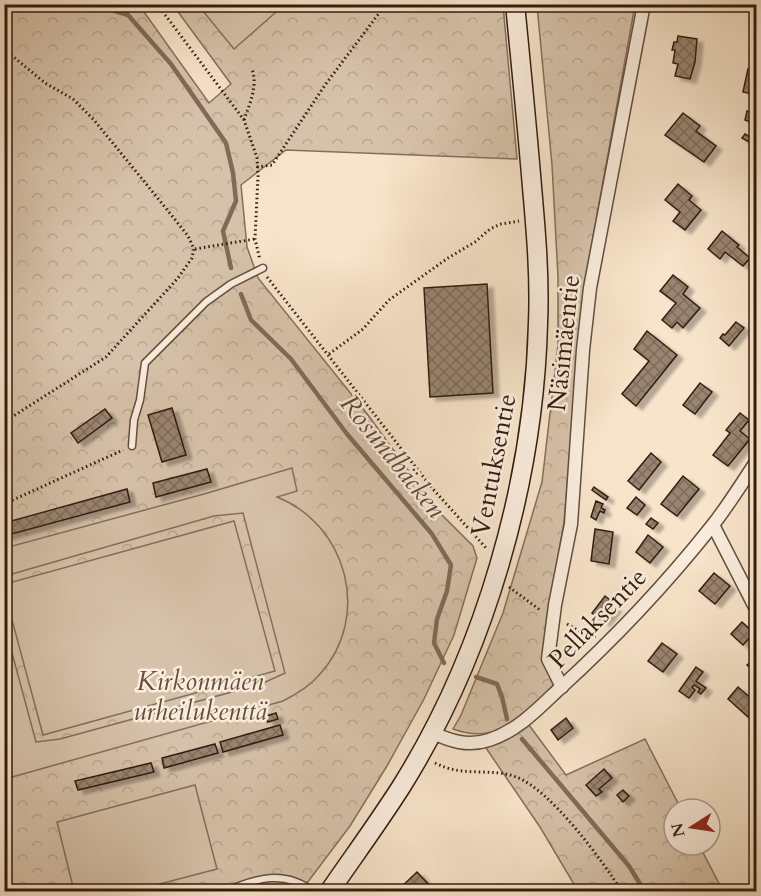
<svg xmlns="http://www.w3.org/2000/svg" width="761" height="896" viewBox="0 0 761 896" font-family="Cardo,serif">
<defs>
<pattern id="forest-crowns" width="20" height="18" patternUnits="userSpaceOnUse" patternTransform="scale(1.5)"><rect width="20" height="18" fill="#d6c2aa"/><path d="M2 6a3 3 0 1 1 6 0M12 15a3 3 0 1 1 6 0" fill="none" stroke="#b8a691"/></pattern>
<pattern id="building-cross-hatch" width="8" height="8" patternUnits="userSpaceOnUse" patternTransform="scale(1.5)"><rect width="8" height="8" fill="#988470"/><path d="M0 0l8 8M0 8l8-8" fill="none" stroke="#7d6b5a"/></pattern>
<filter id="shadow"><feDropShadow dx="6" dy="4" stdDeviation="1.5" flood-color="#0004"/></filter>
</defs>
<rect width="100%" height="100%" fill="#f7e4ca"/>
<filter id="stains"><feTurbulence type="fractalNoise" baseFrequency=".00333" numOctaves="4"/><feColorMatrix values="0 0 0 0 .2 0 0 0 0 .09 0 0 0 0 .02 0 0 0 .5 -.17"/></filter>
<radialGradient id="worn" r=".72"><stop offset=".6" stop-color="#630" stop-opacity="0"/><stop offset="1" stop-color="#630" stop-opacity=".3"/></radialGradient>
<g fill="url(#forest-crowns)" stroke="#846f5c" stroke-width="1.5">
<path d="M 5,5 L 139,5 L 209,103 L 231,84 L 173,5 L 503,5 L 517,159 L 286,150 L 241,185 L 247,247 L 258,278 L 368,415 L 438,511 L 473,546 L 477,558 L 454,635 L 424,699 L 387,766 L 350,826 L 301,891 L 5,892 Z"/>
<path d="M 537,5 L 635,5 L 584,287 L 564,523 L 550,601 L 543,660 L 555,686 C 523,715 499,746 453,729 L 461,715 L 503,613 L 542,482 L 558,345 L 558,277 L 552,165 Z"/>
<path d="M 529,725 L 566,775 L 645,739 L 681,809 L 674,809 L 674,845 L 699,845 L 723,891 L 578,891 L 540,827 L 486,748 Z"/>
</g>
<g fill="#d6c2aa" stroke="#846f5c" stroke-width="1.5">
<path d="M 198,5 L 284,5 L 234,49 Z"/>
<path d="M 292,468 L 297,491 L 277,497 C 347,525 372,616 320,674 C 310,686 297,694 283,701 L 5,779 L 5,627 L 36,742 L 60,739 L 261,684 L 285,673 L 243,513 L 214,516 L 5,576 L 5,548 L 204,494 Z"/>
<path d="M 234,521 L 275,671 L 43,735 L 5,594 L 5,584 Z"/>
<path d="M 195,785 L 217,869 L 133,891 L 74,891 L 57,822 Z"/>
</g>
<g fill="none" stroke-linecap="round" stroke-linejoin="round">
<g stroke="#806b58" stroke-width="4.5">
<path d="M 86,4 L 99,6 L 128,15 L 171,64 L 226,143 L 233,173 L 236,201 L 223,231 L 231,268"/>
<path d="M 241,294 L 251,320 L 291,359 L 347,434 L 432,534 L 451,565 L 447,591 L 437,619 L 434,643 L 444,663"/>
<path d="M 476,677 L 497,684 L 502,697 L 507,719"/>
<path d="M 522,739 L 629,866 L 645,892"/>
</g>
</g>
<g fill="url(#building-cross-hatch)" stroke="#321c0e" stroke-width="1.5" filter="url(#shadow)">
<path d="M 678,36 L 697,39 L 695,62 L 690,79 L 675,76 L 678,64 L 673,63 L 675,50 L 672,50 L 674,42 L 677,42 Z"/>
<path d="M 748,69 L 756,71 L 753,94 L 743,92 Z"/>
<path d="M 747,111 L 756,113 L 754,123 L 745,120 Z"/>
<path d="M 683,113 L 700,126 L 696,131 L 716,146 L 704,162 L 665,135 Z"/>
<path d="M 745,134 L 756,141 L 756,146 L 742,138 Z"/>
<path d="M 678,184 L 692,196 L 689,200 L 701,210 L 685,230 L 673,221 L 680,212 L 665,200 Z"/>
<path d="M 722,231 L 739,245 L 737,247 L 750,258 L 743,266 L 725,252 L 720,259 L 708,249 Z"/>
<path d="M 673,275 L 688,287 L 683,294 L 700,308 L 683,328 L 677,322 L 672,328 L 662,320 L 676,303 L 660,291 Z"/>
<path d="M 487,284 L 493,393 L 430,397 L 424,288 Z"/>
<path d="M 736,322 L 744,328 L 729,346 L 720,338 L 723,334 L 725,335 Z"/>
<path d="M 647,331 L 677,355 L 636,406 L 622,394 L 649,361 L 634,349 Z"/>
<path d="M 700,383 L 712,392 L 695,414 L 683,405 Z"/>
<path d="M 172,408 L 186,455 L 162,462 L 148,415 Z"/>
<path d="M 105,409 L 112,418 L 78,443 L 71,433 Z"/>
<path d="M 740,413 L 749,420 L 740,431 L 750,439 L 728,466 L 713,455 L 730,433 L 726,430 Z"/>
<path d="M 651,453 L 661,462 L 639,490 L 628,481 Z"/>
<path d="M 207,469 L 211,482 L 156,497 L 153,483 Z"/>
<path d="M 683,476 L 699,489 L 677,516 L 661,504 Z"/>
<path d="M 594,487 L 608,497 L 606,500 L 592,490 Z"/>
<path d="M 127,489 L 130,502 L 4,536 L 4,523 Z"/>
<path d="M 636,497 L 645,505 L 637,515 L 627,508 Z"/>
<path d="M 596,501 L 603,504 L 601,508 L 605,510 L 604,513 L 600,511 L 596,520 L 591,517 Z"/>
<path d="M 651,518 L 658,523 L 653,529 L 646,524 Z"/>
<path d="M 595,529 L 613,532 L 609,564 L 591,561 Z"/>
<path d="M 648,535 L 663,547 L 650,563 L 636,552 Z"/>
<path d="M 714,573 L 730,586 L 715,604 L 699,591 Z"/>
<path d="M 605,596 L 614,603 L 612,605 L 615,608 L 604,622 L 592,613 Z"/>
<path d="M 742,622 L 754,633 L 743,645 L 731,634 Z"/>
<path d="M 662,643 L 677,654 L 663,672 L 648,661 Z"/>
<path d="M 756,658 L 756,671 L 755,672 L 747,665 Z"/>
<path d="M 696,667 L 703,672 L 696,681 L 706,688 L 701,694 L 698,692 L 700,689 L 694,685 L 692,687 L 695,690 L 689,698 L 679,691 Z"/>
<path d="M 738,687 L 754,701 L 756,698 L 756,724 L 728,699 Z"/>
<path d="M 276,713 L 278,719 L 268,722 L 266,716 Z"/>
<path d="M 566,718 L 573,728 L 558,740 L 551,730 Z"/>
<path d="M 280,725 L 283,735 L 223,752 L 220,742 Z"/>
<path d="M 215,744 L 218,753 L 164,768 L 162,758 Z"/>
<path d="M 151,763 L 154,772 L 78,790 L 75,781 Z"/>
<path d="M 604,769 L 612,778 L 599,789 L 602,792 L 596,796 L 586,785 Z"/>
<path d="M 623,790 L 629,796 L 623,802 L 617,795 Z"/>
<path d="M 417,872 L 436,892 L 396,892 Z"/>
</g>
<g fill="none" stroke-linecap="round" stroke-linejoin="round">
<g stroke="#634e3d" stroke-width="9">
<g id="lane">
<path d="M 132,446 L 134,420 L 140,400 L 145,363 L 206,302 L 231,284 L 263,268"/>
<path d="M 224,892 C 256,878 284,869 314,892"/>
</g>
</g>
<g stroke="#634e3d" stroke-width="15">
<g id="street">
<path d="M 713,525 L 756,609"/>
<path d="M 562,687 L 548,659 L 555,605 L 571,524 L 583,350 L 590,288 L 644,4"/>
<path d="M 431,732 C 450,741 468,747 489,740 C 517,731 537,710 558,690 C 613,640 666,584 712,526 C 728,506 742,483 756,462"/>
</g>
</g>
<g stroke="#321c0e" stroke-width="21">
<path id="secondary" d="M 329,892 C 353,857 378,823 401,787 C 485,653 534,482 538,323 C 540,278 536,232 532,187 C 527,126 521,65 515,4"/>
</g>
<g stroke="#321c0e" stroke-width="3" stroke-dasharray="1.5 3" stroke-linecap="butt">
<path d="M 157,4 L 244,120 L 257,158 L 258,176 L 255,239 L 260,260"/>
<path d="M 4,49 L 45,83 L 73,99 L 94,120 L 169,212 L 188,236 L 194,249 L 192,258 L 178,278 L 106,357 L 4,422"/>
<path d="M 244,120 C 250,103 258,86 252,69"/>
<path d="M 257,167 L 272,165 L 325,85 L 386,4"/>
<path d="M 195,249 L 255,239"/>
<path d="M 267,277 L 432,488 L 487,549"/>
<path d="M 4,287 C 11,300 12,310 4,322"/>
<path d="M 329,354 L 363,329 L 389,300 L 448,258 L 475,242 L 490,229 L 501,224 L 519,221"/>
<path d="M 4,504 L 123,450"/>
<path d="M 509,587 L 540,610"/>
<path d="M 567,624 L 588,636 L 596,636"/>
<path d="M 435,763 C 464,778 490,767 516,777 C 550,789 603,861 622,892"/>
</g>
<use href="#lane" stroke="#faeddd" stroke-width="6"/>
<use href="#street" stroke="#faeddd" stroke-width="12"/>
<use href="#secondary" stroke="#faeddd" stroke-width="18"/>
</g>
<g text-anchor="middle" stroke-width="5" stroke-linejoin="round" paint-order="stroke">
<g font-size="26" fill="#321c0e" stroke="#faeddd">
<text transform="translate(563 343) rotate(-84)" y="9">Näsimäentie</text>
<text transform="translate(493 465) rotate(-79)" y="9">Ventuksentie</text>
<text transform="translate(597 618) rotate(-46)" y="9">Pellaksentie</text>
</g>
<g font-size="26" font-style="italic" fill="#634e3d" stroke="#faeddd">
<text x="200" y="690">Kirkonmäen<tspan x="200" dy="30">urheilukenttä</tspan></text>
</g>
<g font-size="27" font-style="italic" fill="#604a39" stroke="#faeddd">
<text transform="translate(393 456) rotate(51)" y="9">Rosundbäcken</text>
</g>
</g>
<rect width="761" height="896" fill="none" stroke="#f7e4ca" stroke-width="24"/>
<rect x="6" y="6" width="749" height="884" fill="none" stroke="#321c0e" stroke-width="3"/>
<rect x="12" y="12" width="737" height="872" fill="none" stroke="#321c0e" stroke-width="1.5"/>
<g transform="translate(692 827) rotate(258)"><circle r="28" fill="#faeddd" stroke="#aa998a" stroke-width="1.5"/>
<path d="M0-4.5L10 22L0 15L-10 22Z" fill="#8f2418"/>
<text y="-9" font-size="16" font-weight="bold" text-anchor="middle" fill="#321c0e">N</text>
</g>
<rect width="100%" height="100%" filter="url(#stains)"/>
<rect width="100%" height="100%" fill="url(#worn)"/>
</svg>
